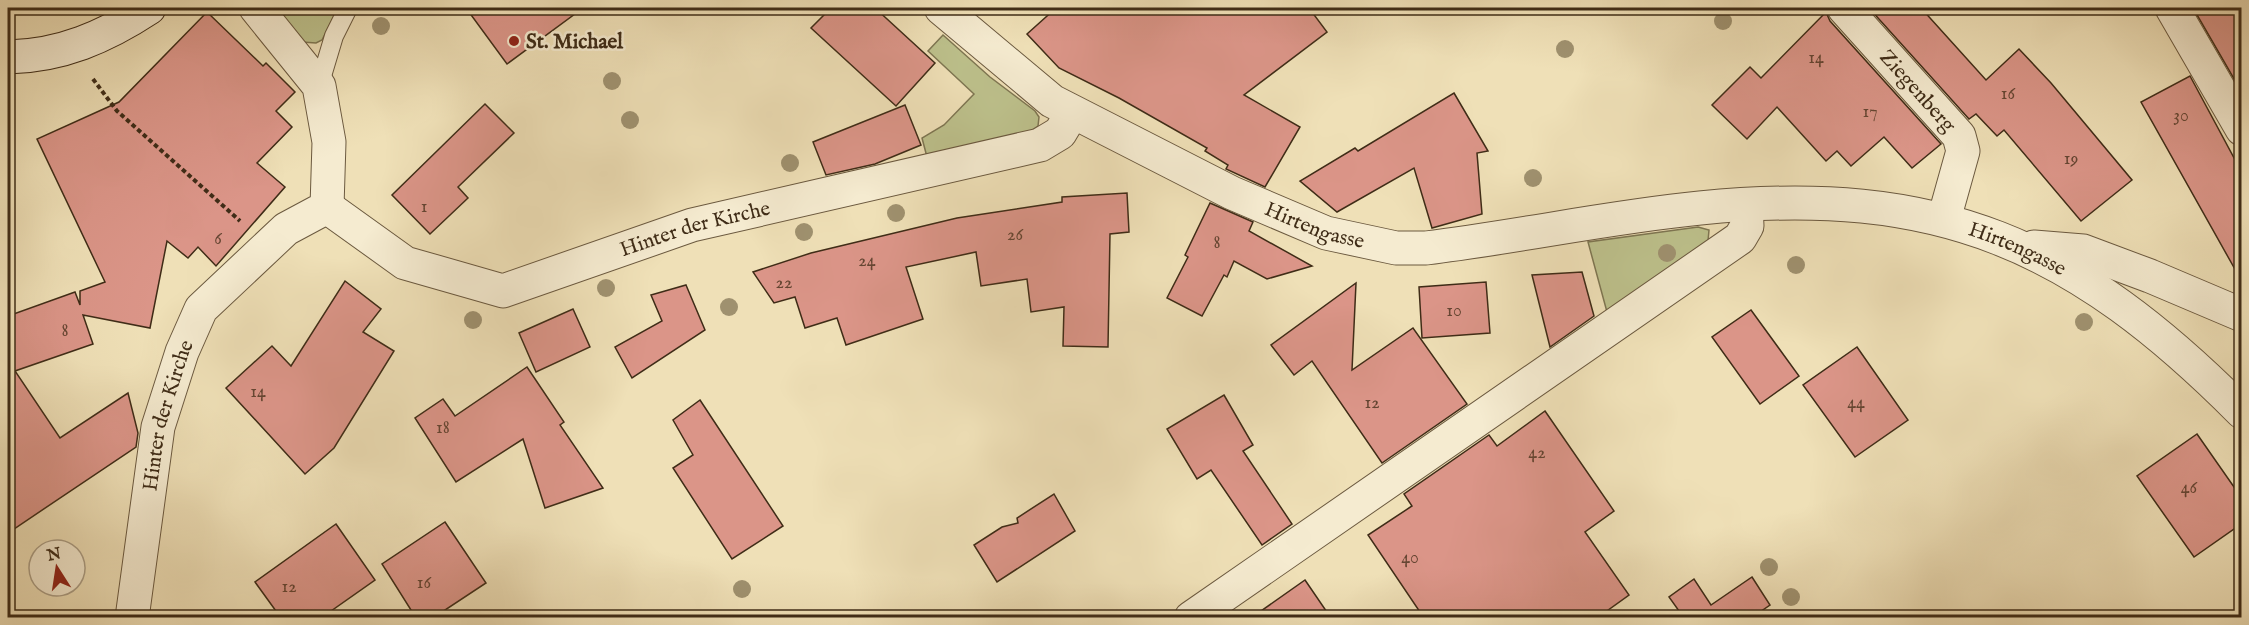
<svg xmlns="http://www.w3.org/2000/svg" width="2249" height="625" viewBox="0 0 2249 625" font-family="'IM FELL English',serif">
<rect width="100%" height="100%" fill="#efe0b7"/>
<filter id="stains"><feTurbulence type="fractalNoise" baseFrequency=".00333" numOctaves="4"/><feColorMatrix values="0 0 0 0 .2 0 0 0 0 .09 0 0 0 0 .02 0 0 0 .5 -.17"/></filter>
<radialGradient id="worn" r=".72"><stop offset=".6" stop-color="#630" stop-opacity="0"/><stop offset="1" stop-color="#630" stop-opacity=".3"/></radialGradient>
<g fill="#bdc18c" stroke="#7e7652" stroke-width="1.5">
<path d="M 275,8 L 338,8 L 322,40 L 316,43 L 302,42 Z"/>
<path d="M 943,35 L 990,77 L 1035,111 L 1039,117 L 1038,126 L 1029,132 L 927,157 L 922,138 L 944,125 L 974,94 L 928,51 Z"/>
<path d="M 1698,227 L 1709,230 L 1708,241 L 1607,312 L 1588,242 Z"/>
</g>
<g fill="#db9588" stroke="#3f2c17" stroke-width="1.5">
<path d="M 466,8 L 583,8 L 507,64 Z"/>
<path d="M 831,8 L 875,8 L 935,63 L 896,106 L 811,28 Z"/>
<path d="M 1056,8 L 1309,8 L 1327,32 L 1244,95 L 1300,127 L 1265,187 L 1226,169 L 1228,165 L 1205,151 L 1207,148 L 1119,98 L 1059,68 L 1027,34 Z"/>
<path d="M 1869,8 L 1921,8 L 1986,80 L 2019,49 L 2051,83 L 2132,180 L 2081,221 L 2004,130 L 1997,136 L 1976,114 L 1969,119 Z"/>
<path d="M 2193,8 L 2241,8 L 2241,91 Z"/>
<path d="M 207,12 L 263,66 L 266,63 L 295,92 L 276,111 L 292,127 L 257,163 L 285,187 L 216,266 L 198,247 L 188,258 L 167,241 L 150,328 L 83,315 L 93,344 L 15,371 L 60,438 L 128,393 L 138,433 L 136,447 L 8,533 L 8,316 L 75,292 L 80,305 L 80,291 L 105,282 L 37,139 L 119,102 Z"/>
<path d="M 1826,12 L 1830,21 L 1941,144 L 1912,168 L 1884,137 L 1851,166 L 1837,151 L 1826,161 L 1777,107 L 1747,139 L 1712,105 L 1750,67 L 1761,78 Z"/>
<path d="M 2190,76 L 2241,171 L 2241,280 L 2141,102 Z"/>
<path d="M 1454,93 L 1488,151 L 1477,153 L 1482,214 L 1432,228 L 1414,168 L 1337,212 L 1300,181 L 1355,148 L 1358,151 Z"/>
<path d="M 485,104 L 514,133 L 458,187 L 468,198 L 430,234 L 392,195 Z"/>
<path d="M 905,105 L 921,145 L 875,164 L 826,175 L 813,142 Z"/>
<path d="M 1127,193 L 1129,232 L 1110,234 L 1108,347 L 1063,346 L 1064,307 L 1031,312 L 1027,279 L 981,286 L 976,252 L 906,267 L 923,319 L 846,345 L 837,318 L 805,328 L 795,297 L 774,303 L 753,272 L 811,253 L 957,218 L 1062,202 L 1062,197 Z"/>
<path d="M 1210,203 L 1253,222 L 1249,231 L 1312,266 L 1267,279 L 1234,261 L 1227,277 L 1224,275 L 1202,316 L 1167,298 L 1188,257 L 1185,255 Z"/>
<path d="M 1582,272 L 1594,316 L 1550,347 L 1532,275 Z"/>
<path d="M 345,281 L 381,309 L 363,332 L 394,351 L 334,448 L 305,474 L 226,388 L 272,346 L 291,366 Z"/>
<path d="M 1486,282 L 1490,333 L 1422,338 L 1419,287 Z"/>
<path d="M 1356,283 L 1352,370 L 1413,328 L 1467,404 L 1382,463 L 1312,361 L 1294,375 L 1271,345 Z"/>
<path d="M 686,285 L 705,330 L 632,378 L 615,347 L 662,321 L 651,295 Z"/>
<path d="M 573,309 L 590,347 L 536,372 L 519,333 Z"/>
<path d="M 1751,310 L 1799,376 L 1760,404 L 1712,337 Z"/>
<path d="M 1857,347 L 1908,420 L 1855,457 L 1803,385 Z"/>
<path d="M 527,367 L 564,422 L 560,425 L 603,488 L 545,508 L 523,439 L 456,482 L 415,418 L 443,399 L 455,416 Z"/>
<path d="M 1224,395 L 1253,445 L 1243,451 L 1292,524 L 1262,545 L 1211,470 L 1197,479 L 1167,429 Z"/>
<path d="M 700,400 L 783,526 L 732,559 L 673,468 L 693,455 L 673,420 Z"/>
<path d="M 1545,411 L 1614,511 L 1585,532 L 1629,595 L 1597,618 L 1424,618 L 1368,535 L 1412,506 L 1404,494 L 1489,435 L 1497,446 Z"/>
<path d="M 2197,434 L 2241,497 L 2241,524 L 2194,557 L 2137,476 Z"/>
<path d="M 1054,494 L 1075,531 L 997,582 L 974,545 L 1002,527 L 1018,523 L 1017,518 Z"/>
<path d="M 445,522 L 486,583 L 433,618 L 416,618 L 382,564 Z"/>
<path d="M 336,524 L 375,580 L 321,618 L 281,618 L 255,582 Z"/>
<path d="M 1752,577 L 1770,605 L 1751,618 L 1684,618 L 1669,597 L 1694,579 L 1711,605 Z"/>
<path d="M 1305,580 L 1331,618 L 1251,618 Z"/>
</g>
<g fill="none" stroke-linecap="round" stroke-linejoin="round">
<g stroke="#6b593f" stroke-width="20">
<path id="lane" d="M 319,86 L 334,36 L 348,8"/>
</g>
<g stroke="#6b593f" stroke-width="35">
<g id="street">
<path id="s1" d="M 941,8 L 1052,101 L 1232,193 L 1326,233 L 1396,248 L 1426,248 C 1517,237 1608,217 1700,208 C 1939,184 2075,244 2242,412"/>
<path id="s2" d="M 1844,8 L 1959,136 L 1963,151 L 1944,219"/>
<path d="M 2172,8 L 2242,129"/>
<path id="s3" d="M 327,207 L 405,263 L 503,291 L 692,225 L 1040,145 L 1060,133 L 1072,113"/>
<path d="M 2034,247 L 2083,251 L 2150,276 L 2242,315"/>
<path id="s4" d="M 132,618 L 158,427 L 182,352 L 201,309 L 286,229 L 327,207 L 329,142 L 319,86 L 256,8"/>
<path d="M 1191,618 L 1740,238 L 1747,226 L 1746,205"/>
</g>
</g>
<g stroke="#3f2c17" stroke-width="35">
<path id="secondary" d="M 8,57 C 61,56 105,37 149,8"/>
</g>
<path stroke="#3f2c17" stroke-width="4" stroke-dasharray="4.5 3" stroke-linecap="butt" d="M 93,79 L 117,111 L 240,221"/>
<use href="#lane" stroke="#f5ebd0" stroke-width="18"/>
<use href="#street" stroke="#f5ebd0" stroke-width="33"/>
<use href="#secondary" stroke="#f5ebd0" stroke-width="33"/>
</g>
<g fill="#9f916f">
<circle cx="1723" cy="21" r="9"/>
<circle cx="381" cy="26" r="9"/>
<circle cx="1565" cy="49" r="9"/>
<circle cx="612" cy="81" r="9"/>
<circle cx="630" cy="120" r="9"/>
<circle cx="790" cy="163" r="9"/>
<circle cx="1533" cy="178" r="9"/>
<circle cx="896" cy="213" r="9"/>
<circle cx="804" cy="232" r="9"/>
<circle cx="1667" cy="253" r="9"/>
<circle cx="1796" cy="265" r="9"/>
<circle cx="606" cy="288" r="9"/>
<circle cx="729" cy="307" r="9"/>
<circle cx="473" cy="320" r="9"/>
<circle cx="2084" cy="322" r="9"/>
<circle cx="1769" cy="567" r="9"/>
<circle cx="742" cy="589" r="9"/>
<circle cx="1791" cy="597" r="9"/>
</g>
<circle fill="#8f2418" stroke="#f5ebd0" stroke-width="2" cx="514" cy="41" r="6"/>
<g text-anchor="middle" stroke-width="5" stroke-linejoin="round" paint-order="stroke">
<g font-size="18" fill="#664633">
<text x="1816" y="63">14</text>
<text x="2008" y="99">16</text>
<text x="1870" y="117">17</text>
<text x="2181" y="121">30</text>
<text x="2071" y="164">19</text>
<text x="424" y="212">1</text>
<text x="1015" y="240">26</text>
<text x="218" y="244">6</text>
<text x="1217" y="248">8</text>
<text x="867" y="266">24</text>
<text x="784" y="288">22</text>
<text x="1454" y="316">10</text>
<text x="65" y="336">8</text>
<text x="258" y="397">14</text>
<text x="1372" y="408">12</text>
<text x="1856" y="408">44</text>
<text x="443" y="433">18</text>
<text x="1537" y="458">42</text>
<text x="2189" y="493">46</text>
<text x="1410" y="563">40</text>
<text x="424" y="588">16</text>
<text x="289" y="592">12</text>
</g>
<g font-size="21" font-weight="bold" fill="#3f2c17" stroke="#f5ebd0" text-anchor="start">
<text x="526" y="48">St. Michael</text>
</g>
<g font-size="21" fill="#3f2c17" stroke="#f5ebd0">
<text dy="7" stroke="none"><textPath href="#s2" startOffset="111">Ziegenberg</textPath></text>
<text dy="7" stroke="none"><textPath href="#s1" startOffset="436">Hirtengasse</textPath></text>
<text dy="7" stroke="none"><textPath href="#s3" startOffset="400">Hinter der Kirche</textPath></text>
<text dy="7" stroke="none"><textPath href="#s1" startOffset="1152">Hirtengasse</textPath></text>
<text dy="7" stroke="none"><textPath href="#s4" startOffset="206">Hinter der Kirche</textPath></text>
</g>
</g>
<rect width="2249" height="625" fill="none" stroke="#efe0b7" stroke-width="30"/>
<rect x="9" y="9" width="2231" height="607" fill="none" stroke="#3f2c17" stroke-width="3"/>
<rect x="15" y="15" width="2219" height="595" fill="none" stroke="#3f2c17" stroke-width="1.5"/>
<g transform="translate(57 568) rotate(348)"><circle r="28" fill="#f5ebd0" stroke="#ac9f86" stroke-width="1.5"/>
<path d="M0-4.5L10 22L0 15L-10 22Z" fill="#8f2418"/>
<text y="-9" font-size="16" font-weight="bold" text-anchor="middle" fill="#3f2c17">N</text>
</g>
<rect width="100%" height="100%" filter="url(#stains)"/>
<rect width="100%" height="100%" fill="url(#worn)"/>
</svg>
